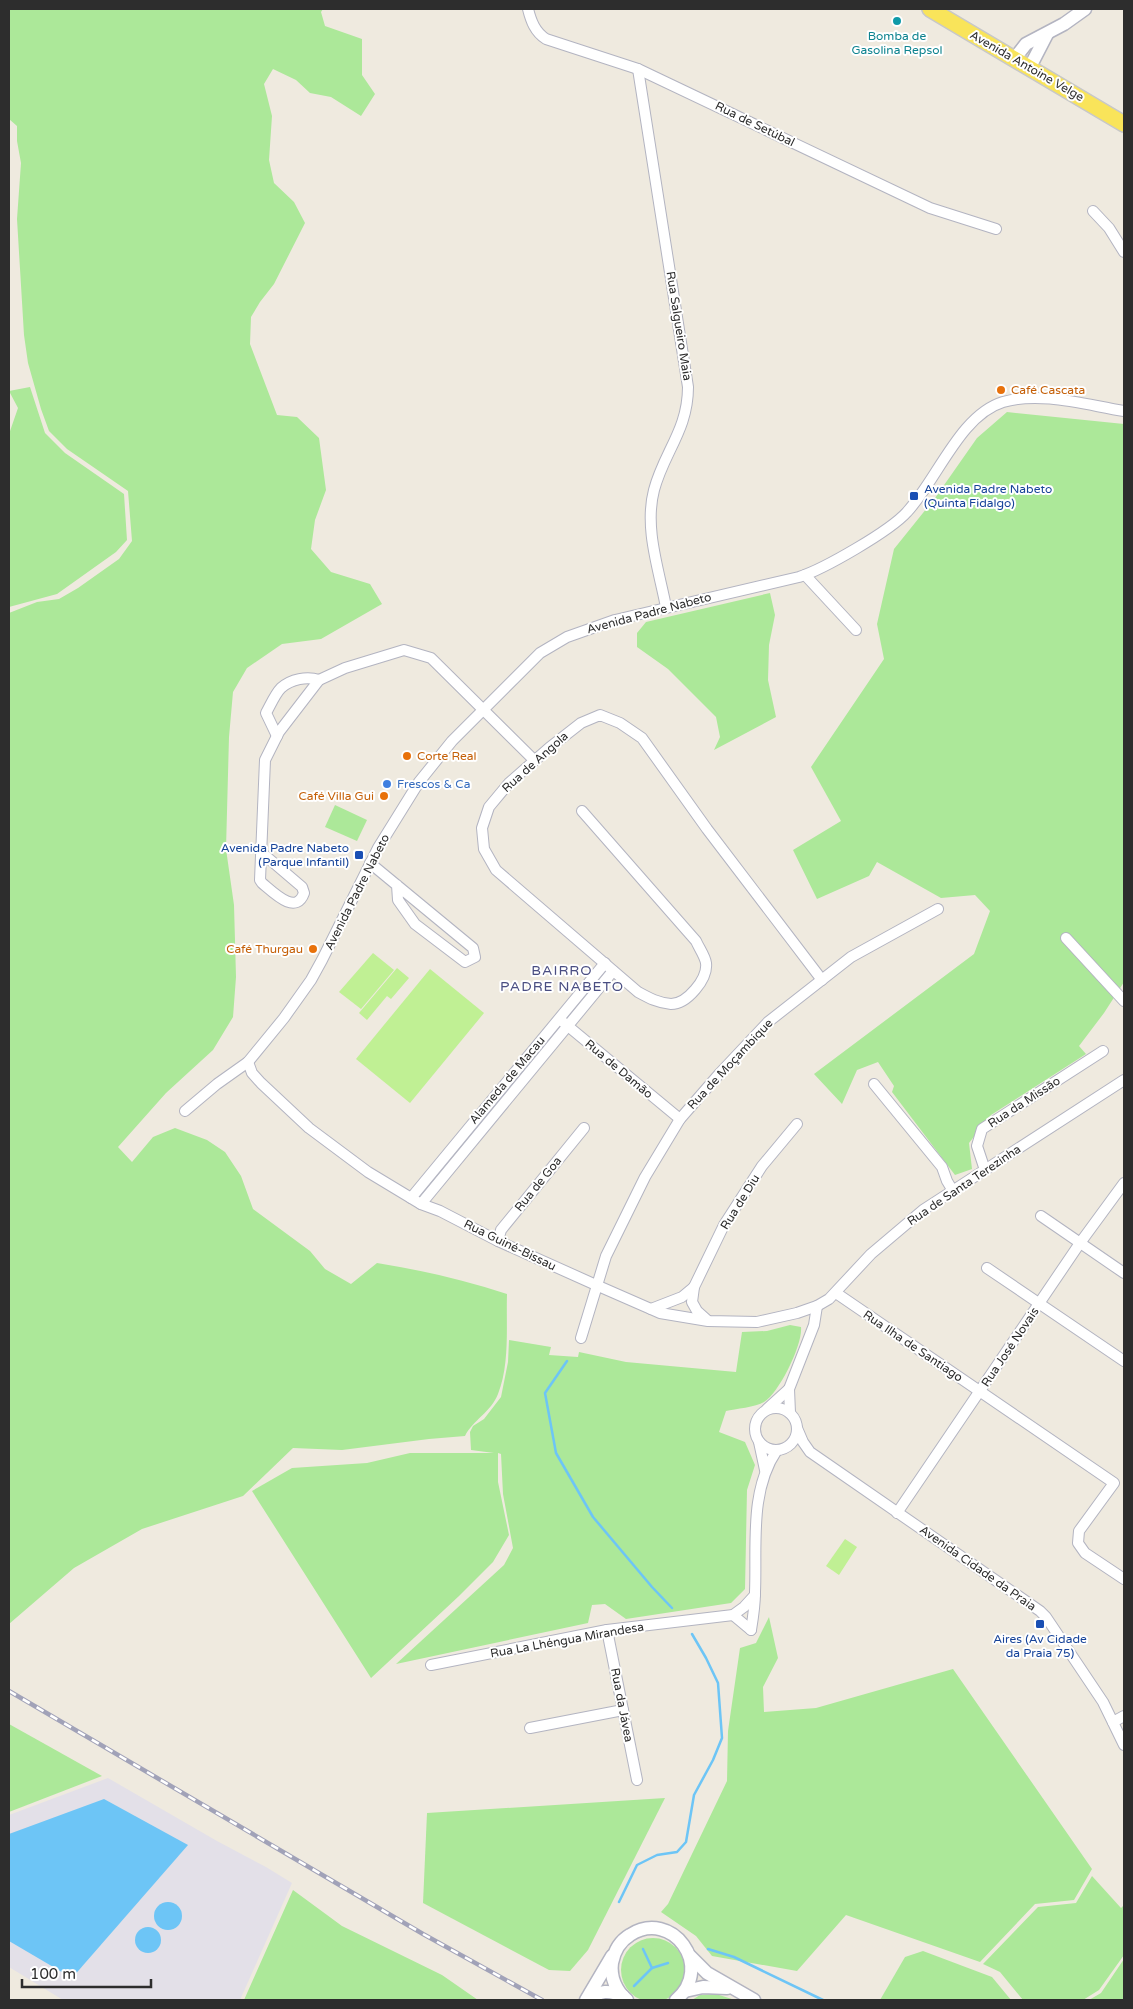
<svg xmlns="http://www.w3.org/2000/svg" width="1133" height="2009" viewBox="0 0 1133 2009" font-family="'Varela Round',sans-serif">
<rect width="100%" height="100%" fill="#efeadf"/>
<path fill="#e3e0e8" d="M 108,1778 L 217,1841 L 266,1867 L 292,1883 L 240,2000 L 63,2000 L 9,1967 L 9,1815 Z"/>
<g fill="#ace899">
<path d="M 9,9 L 323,9 L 321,12 L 325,26 L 362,39 L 362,75 L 375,94 L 361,116 L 331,97 L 310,93 L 296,80 L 273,69 L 264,84 L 272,116 L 269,160 L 274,183 L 294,202 L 305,223 L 274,284 L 260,302 L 251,317 L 250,344 L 277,415 L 297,417 L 319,438 L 326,490 L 315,520 L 311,549 L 331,572 L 370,584 L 382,604 L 321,639 L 282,644 L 247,668 L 233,692 L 229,737 L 226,849 L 234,905 L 236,977 L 233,1017 L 213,1050 L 166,1093 L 118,1147 L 132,1162 L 153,1137 L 175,1128 L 207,1140 L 225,1152 L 241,1176 L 253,1209 L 310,1251 L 325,1269 L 351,1284 L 377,1263 C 421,1270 465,1280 507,1294 C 506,1326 510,1364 498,1394 C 491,1412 473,1420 465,1436 L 429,1439 L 342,1450 L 293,1448 L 243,1496 L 142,1529 L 74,1568 L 9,1624 L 9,613 L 37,602 L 59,599 L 78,588 L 119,559 L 132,541 L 128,491 L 67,449 L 49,431 L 41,409 L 28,363 L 24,335 L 17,219 L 21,163 L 17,141 L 17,126 L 9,119 Z"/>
<path d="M 30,387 L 45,433 L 65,453 L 124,494 L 127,540 L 116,552 L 57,594 L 9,607 L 9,434 L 18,408 L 9,391 Z"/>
<path d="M 1007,412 L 1124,424 L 1124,982 L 1104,1013 L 1079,1046 L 1086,1054 L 991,1115 L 969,1143 L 972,1169 L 955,1175 L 892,1092 L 894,1086 L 878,1062 L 857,1070 L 842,1104 L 814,1074 L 974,954 L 990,911 L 975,895 L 941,898 L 877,862 L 869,876 L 817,899 L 793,850 L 841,821 L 811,767 L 884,659 L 877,624 L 894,549 L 935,498 L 977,438 Z"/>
<path d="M 770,593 L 775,615 L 769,645 L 768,680 L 776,717 L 714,750 L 720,737 L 716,717 L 668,669 L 637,647 L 637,633 L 646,622 Z"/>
<path d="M 335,805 L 367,820 L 357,841 L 325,827 Z"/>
<path d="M 790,1325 L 801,1327 C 803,1344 779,1393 764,1402 C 756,1407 735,1409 726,1411 L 719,1432 L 745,1442 L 755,1465 L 747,1490 L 745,1589 L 731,1603 L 626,1619 L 605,1604 L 592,1605 L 588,1623 L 396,1664 L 504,1565 L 513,1548 L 503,1494 L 501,1454 L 498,1453 L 498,1482 L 509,1535 L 493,1562 L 459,1596 L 371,1678 L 252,1491 L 292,1468 L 367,1463 L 410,1453 L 494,1453 L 471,1450 L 470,1432 L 473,1426 L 484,1419 L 501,1397 L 508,1362 L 509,1340 L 551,1347 L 549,1355 L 578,1357 L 579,1352 L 626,1362 L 736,1372 L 742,1332 L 767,1331 Z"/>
<path d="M 769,1617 L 778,1658 L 763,1687 L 764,1712 L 816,1708 L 953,1669 L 1092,1869 L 1074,1900 L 1035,1904 L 980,1962 L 846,1915 L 797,1971 L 712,1956 L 696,1936 L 661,1912 L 668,1904 L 727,1781 L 728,1731 L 740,1648 L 756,1643 Z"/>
<path d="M 9,1724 L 102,1776 L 9,1812 Z"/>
<path d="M 665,1798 L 588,1950 L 570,1971 L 549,1970 L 423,1903 L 427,1813 Z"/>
<path d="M 1092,1876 L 1121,1908 L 1124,1905 L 1124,1955 L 1099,1990 L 1083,2000 L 1023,2000 L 1000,1972 L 983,1964 L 1038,1907 L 1076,1903 Z"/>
<path d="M 293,1890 L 342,1926 L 442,1975 L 478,2000 L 244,2000 Z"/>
<circle cx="653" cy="1970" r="32"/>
<path d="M 923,1951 L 992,1977 L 1011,2000 L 880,2000 L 905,1957 Z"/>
<path d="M 1124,1959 L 1124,2000 L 1089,2000 L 1101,1993 Z"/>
<path d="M 716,1994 L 735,2000 L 692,2000 L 700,1995 Z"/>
</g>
<g fill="#c0f094">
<path d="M 373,953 L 394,970 L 361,1009 L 339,992 Z"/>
<path d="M 397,968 L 409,978 L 391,999 L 387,996 L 367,1020 L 359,1013 Z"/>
<path d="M 430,969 L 484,1013 L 410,1103 L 356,1059 Z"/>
<path d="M 845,1539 L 857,1547 L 839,1575 L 826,1566 Z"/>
</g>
<g fill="#6dc5f6">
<path d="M 104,1799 L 188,1845 L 72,1978 L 9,1941 L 9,1834 Z"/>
<circle cx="168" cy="1916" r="14"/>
<circle cx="148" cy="1940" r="13"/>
</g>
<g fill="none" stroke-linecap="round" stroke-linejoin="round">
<g stroke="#6dc5f6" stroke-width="2.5">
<path d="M 567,1361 L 545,1393 L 556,1453 L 593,1517 L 652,1587 L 672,1608"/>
<path d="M 619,1902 L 637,1865 L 657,1855 L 677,1852 L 686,1842 L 694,1795 L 713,1760 L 722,1738 L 718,1683 L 706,1658 L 692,1634"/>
<path d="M 708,1949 L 734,1957 L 823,2000"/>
<path d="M 652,1968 L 668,1963"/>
<path d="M 634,1986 L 652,1968 L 643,1949"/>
</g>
<g stroke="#b3b4c1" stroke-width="12">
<g id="minor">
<path d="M 528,9 C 531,21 535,32 546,39 L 638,69 L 930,208 L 996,229"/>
<path d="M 638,69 L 688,387 C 688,430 664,452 654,490 C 644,528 659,570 666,607"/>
<path d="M 1093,211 L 1109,228 L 1124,252"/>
<path d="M 805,575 L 856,630"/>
<path d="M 277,736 L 266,713 C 270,706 275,694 281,688 C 291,679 307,676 319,680"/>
<path d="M 582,811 L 696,941 C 699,948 705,956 706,963 C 708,979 687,1004 671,1004 C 658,1003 649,998 638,992 L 496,870 L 484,849 L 482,828 L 489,807 L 509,783 L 549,748 L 581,723 L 600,715 L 620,723 L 642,738 L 707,829 L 822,980"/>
<path d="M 261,852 L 302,887 L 304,893 C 296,916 273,892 262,883 L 260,880 L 265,760 L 279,732 L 319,680 L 345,668 L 404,650 L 431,658 L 534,760"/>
<path d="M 370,863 L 473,948 L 475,957 L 465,962 L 415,924 L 398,900 L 397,885"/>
<path d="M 1066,938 L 1124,1001"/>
<path d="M 563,1022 L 680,1119"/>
<path d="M 248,1062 L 252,1073 L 261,1083 L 309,1128 L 368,1172 L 421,1204 L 440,1211 L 498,1241 L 596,1285 L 660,1313 L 708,1321 L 757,1322 L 797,1313 L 817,1306 L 829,1299 L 871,1254 L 923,1210 L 1124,1080"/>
<path d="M 874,1084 L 942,1167 L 947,1181 L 953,1191"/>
<path d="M 185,1111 L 217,1084 L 248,1062 L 284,1018 L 311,980 L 322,960 L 378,848 L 419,782 L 452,741 L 540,653 L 567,637 L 615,620 L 799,577 C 824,569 890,531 907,512 C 937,480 960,415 1003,402 C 1041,391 1086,405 1124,411"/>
<path d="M 985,1170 L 977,1146 L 982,1129 L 1103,1051"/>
<path d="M 411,1198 L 605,963"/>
<path d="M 421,1204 L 613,971"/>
<path d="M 1041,1216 L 1124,1273"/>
<path d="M 498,1241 L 501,1230 L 584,1128"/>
<path d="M 987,1268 L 1124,1361"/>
<path d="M 836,1293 L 1114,1483 L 1079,1531 L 1078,1543 L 1085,1553 L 1124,1579"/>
<path d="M 651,1309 L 682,1297 L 694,1287"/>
<path d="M 707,1320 L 697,1311 L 692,1302 L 694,1287 L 724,1225 L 762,1166 L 797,1124"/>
<path d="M 581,1338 L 606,1256 L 645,1177 L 680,1119 L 720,1073 L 768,1022 L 851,957 L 938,909"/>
<circle cx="776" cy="1429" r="21"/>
<path d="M 767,1409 L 789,1389"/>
<path d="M 790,1413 L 789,1389 L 814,1325 L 817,1306"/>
<path d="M 797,1428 L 803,1442 L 810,1452 L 1040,1611 L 1046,1617 L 1103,1702 L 1124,1745"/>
<path d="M 759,1442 L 765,1470"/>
<path d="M 897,1513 L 1080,1243 L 1124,1183"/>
<path d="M 733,1615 L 751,1630"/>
<path d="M 607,1630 L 637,1780"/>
<path d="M 751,1630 C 753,1618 755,1605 755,1592 C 757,1546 749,1491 777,1450"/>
<path d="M 431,1665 L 607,1630 L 733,1615 L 744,1607 L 755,1595"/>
<path d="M 1113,1722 L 1124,1716"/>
<path d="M 530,1728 L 623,1710"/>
</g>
</g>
<g stroke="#b3b4c1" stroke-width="15">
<g id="tertiary">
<path d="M 1015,58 L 1026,44 L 1064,24 L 1085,9"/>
<path d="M 1030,67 L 1047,34"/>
<path d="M 690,1956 L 707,1973 L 754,2000"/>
<path d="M 685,1991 L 703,1987 L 727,1988"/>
<path d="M 586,2000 L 612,1956"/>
<path d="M 588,2000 C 600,1990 609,1990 623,1996"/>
<path d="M 627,2000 C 616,1991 610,1977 612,1963 C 614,1952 620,1941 630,1935 C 672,1908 715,1967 676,2000"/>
</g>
</g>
<g stroke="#c8c8c8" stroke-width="18">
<path id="primary" d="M 930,9 L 1124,124"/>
</g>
<use href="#minor" stroke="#fff" stroke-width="10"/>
<use href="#tertiary" stroke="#fff" stroke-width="12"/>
<use href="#primary" stroke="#f9e45a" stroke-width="15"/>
<g stroke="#a1a2b8" stroke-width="4.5">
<path id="rail" d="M 9,1691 L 423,1934 L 542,2000"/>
</g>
<use href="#rail" stroke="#fff" stroke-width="2.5" stroke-dasharray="8" stroke-linecap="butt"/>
</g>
<circle fill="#0f9aa8" stroke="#fff" stroke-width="2" cx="897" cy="21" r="5"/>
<g fill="#e8710a" stroke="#fff" stroke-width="2">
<circle cx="1001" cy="390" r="5"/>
<circle cx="407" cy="756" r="5"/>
<circle cx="384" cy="796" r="5"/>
<circle cx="313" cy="949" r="5"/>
</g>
<g fill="#1a4fb4" stroke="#fff" stroke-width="2">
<rect x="909" y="491" width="10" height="10" rx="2.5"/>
<rect x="354" y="850" width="10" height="10" rx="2.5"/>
<rect x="1035" y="1619" width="10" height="10" rx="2.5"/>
</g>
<circle fill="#3f7fe0" stroke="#fff" stroke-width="2" cx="387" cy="784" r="5"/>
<g text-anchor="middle" stroke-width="4" stroke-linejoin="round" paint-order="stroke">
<g font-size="12" fill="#0d838f" stroke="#fff">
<text x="897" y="40">Bomba de<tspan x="897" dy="14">Gasolina Repsol</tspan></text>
</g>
<g font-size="12" fill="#2d2d2d" stroke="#fff">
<text transform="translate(1027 66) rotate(30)" y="4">Avenida Antoine Velge</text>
<text transform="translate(755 124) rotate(26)" y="4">Rua de Setúbal</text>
<text transform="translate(679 326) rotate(81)" y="4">Rua Salgueiro Maia</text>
<text transform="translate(649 613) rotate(-15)" y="4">Avenida Padre Nabeto</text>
<text transform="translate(535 762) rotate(-42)" y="4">Rua de Angola</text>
<text transform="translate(357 892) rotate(-63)" y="4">Avenida Padre Nabeto</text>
<text transform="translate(730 1064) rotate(-47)" y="4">Rua de Moçambique</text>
<text transform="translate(619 1069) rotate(40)" y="4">Rua de Damão</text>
<text transform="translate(507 1080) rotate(-50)" y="4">Alameda de Macau</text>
<text transform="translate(1024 1102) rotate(-33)" y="4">Rua da Missão</text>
<text transform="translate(538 1184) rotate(-51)" y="4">Rua de Goa</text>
<text transform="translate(964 1185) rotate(-34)" y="4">Rua de Santa Terezinha</text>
<text transform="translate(740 1202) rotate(-58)" y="4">Rua de Diu</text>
<text transform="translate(510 1245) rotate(26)" y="4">Rua Guiné-Bissau</text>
<text transform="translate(913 1346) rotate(34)" y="4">Rua Ilha de Santiago</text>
<text transform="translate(1010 1347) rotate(-56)" y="4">Rua José Novais</text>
<text transform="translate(978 1568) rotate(35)" y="4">Avenida Cidade da Praia</text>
<text transform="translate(567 1640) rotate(-10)" y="4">Rua La Lhéngua Mirandesa</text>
<text transform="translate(622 1705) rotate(79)" y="4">Rua da Jávea</text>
</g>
<g font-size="12" fill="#c56008" stroke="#fff" text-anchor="start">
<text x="1011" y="394">Café Cascata</text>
<text x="417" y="760">Corte Real</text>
<text x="374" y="800" text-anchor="end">Café Villa Gui</text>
<text x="303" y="953" text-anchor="end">Café Thurgau</text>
</g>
<g font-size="12" fill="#164399" stroke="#fff" text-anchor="start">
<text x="924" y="493">Avenida Padre Nabeto<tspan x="924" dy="14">(Quinta Fidalgo)</tspan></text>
<text x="349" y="852" text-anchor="end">Avenida Padre Nabeto<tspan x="349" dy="14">(Parque Infantil)</tspan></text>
<text x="1040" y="1643" text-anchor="middle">Aires (Av Cidade<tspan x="1040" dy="14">da Praia 75)</tspan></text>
</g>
<g font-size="12" fill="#366cbe" stroke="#fff" text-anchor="start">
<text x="397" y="788">Frescos &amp; Ca</text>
</g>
<g font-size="14" letter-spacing="1" fill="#4a4e82" stroke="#fff">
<text x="562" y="975">BAIRRO<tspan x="562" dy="16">PADRE NABETO</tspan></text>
</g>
</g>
<rect width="1133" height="2009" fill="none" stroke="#2d2d2d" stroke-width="20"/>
<path d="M22 1979v8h129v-8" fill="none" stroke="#2d2d2d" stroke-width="2.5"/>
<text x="30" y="1979" font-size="15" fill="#2d2d2d" stroke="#ffffff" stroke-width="4" paint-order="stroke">100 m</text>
</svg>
